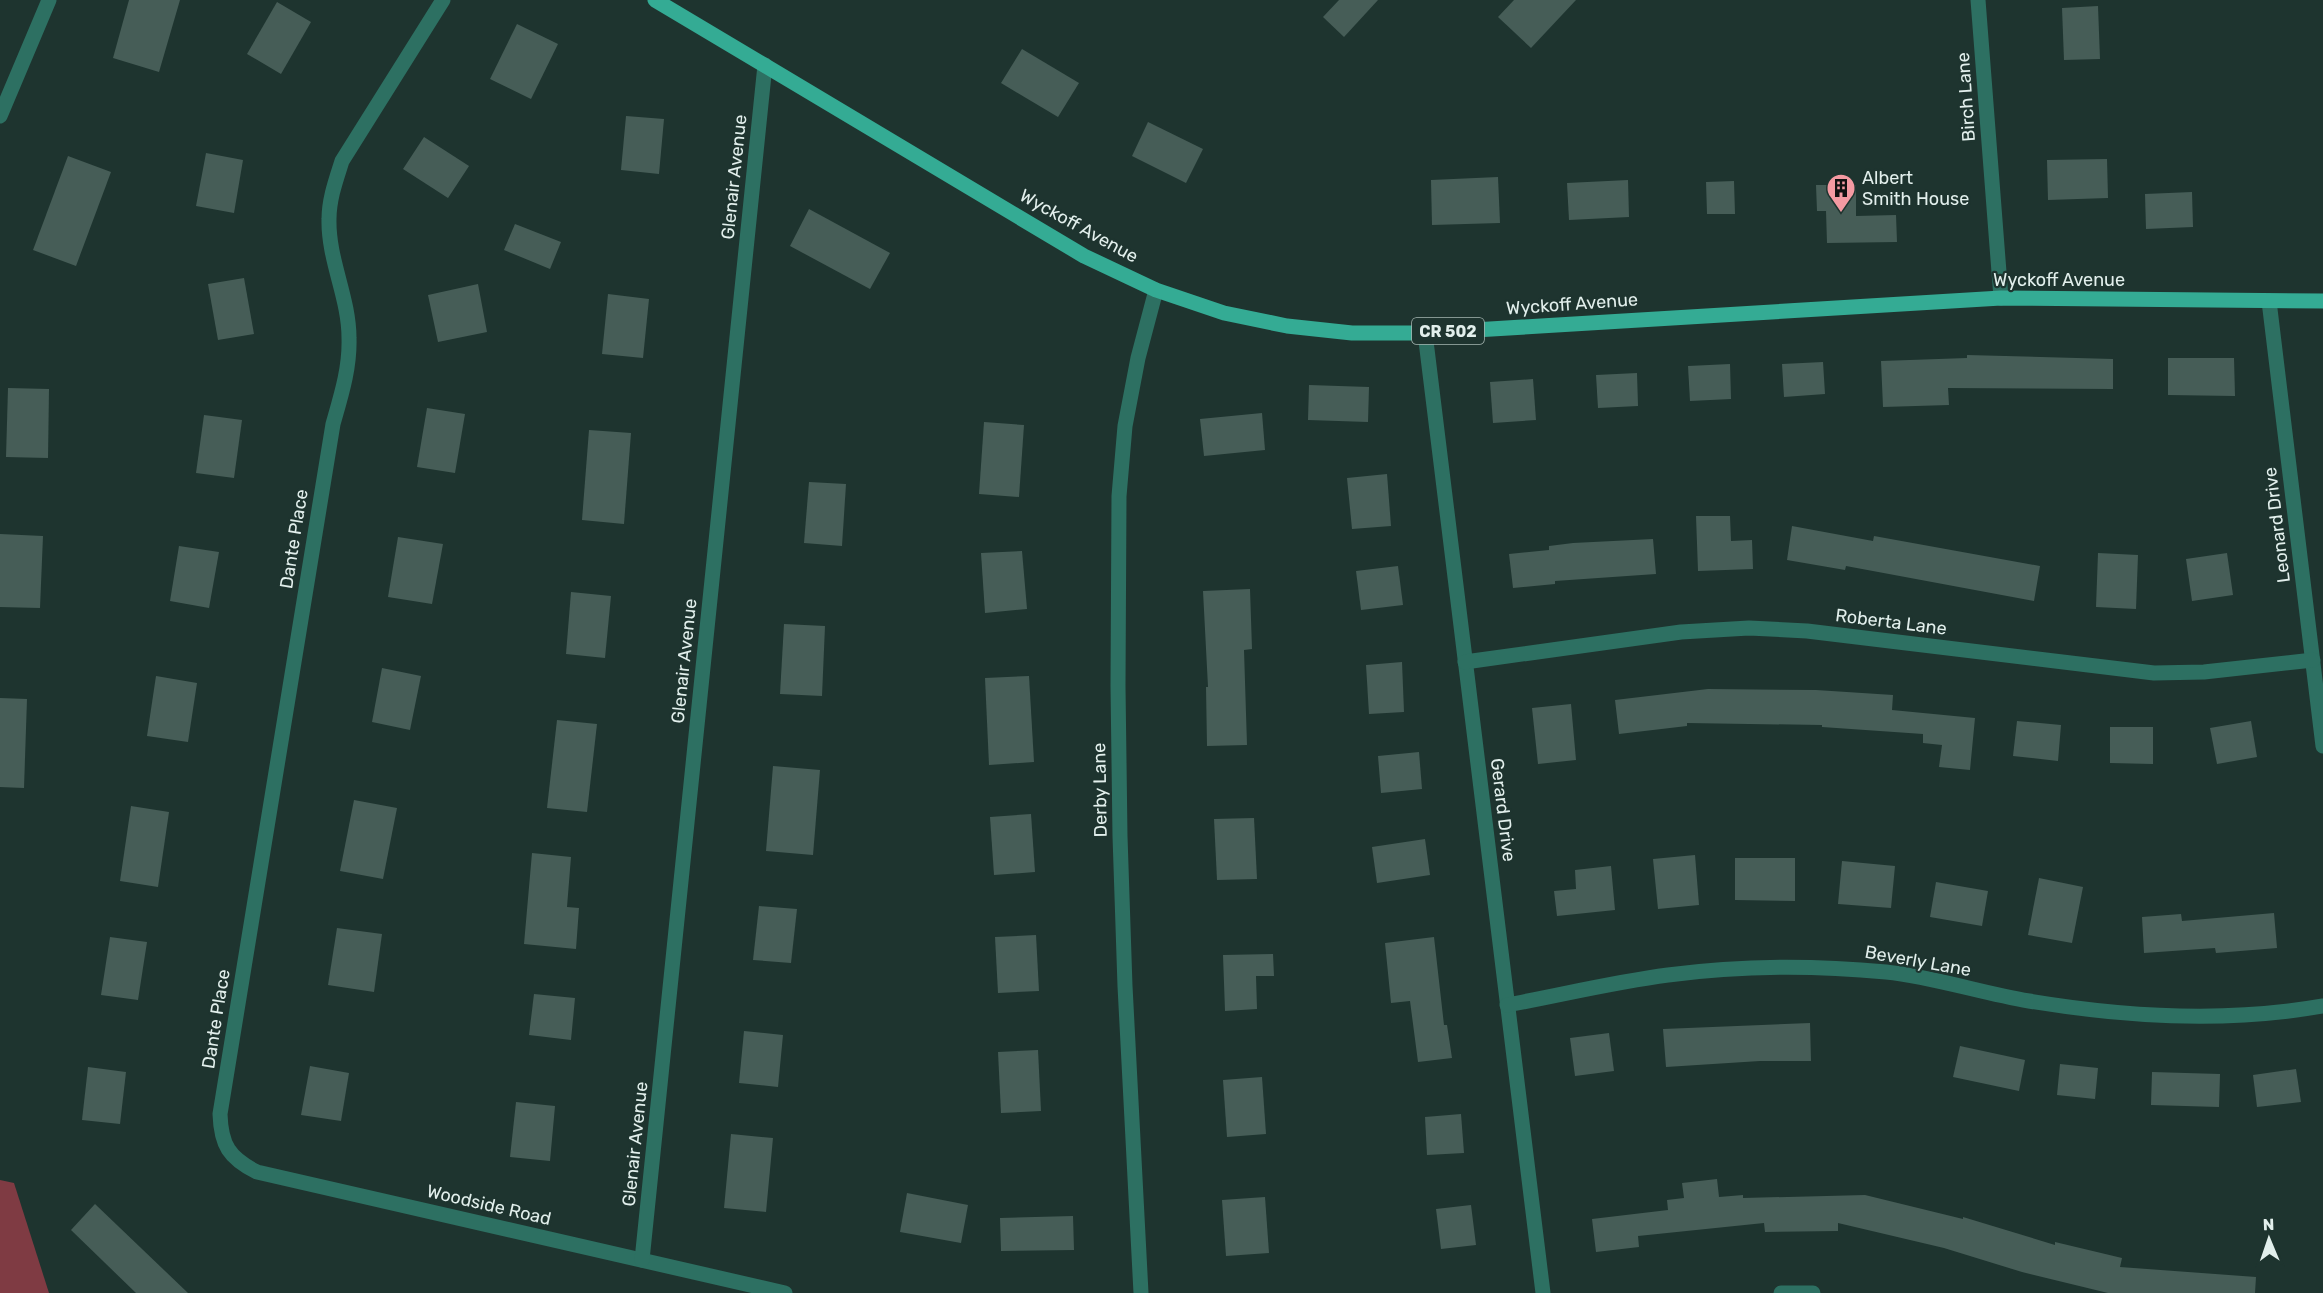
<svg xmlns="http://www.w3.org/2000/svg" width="2323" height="1293" viewBox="0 0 2323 1293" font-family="Rubik,sans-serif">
<rect width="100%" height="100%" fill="#1e342f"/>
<path fill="#7f3b43" d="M 0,1180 L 14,1183 L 49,1293 L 0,1293 Z"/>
<g fill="#465d57">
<path d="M 129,0 L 180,0 L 159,72 L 113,58 Z"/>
<path d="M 1339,0 L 1378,0 L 1344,37 L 1323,17 Z"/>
<path d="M 1514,0 L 1576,0 L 1531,48 L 1498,17 Z"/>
<path d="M 277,2 L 311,22 L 281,74 L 247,54 Z"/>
<path d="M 2098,6 L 2100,59 L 2064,60 L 2062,8 Z"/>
<path d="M 517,24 L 558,44 L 531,99 L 490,79 Z"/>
<path d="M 1022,49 L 1079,83 L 1058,117 L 1001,83 Z"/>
<path d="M 626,116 L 664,119 L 659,174 L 621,170 Z"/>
<path d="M 1148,122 L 1203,149 L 1186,183 L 1132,156 Z"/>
<path d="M 424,137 L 469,166 L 448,198 L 403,169 Z"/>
<path d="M 206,153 L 243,160 L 234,213 L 196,206 Z"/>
<path d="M 68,156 L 111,172 L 76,266 L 33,250 Z"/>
<path d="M 2107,159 L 2108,198 L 2048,200 L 2047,160 Z"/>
<path d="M 1498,177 L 1500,223 L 1432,225 L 1431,180 Z"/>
<path d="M 1628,180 L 1629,217 L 1569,220 L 1567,183 Z"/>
<path d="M 1734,181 L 1735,214 L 1707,214 L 1706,182 Z"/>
<path d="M 1816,185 L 1856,185 L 1856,216 L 1896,215 L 1897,242 L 1827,243 L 1826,211 L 1817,211 Z"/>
<path d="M 2192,192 L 2193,227 L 2146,229 L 2145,194 Z"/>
<path d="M 809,209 L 890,253 L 870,289 L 790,246 Z"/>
<path d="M 515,224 L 561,242 L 550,269 L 504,250 Z"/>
<path d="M 244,278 L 254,334 L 218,340 L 208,284 Z"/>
<path d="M 478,284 L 487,332 L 438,342 L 428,295 Z"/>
<path d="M 608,294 L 649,299 L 643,358 L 602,354 Z"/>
<path d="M 1967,355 L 2113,359 L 2113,389 L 1948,388 L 1949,405 L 1883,407 L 1881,361 L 1967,358 Z"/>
<path d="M 2168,358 L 2234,358 L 2235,396 L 2168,395 Z"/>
<path d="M 1823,362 L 1825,394 L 1784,397 L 1782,364 Z"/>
<path d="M 1730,364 L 1731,399 L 1690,401 L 1688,366 Z"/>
<path d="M 1637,373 L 1638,406 L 1598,408 L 1596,375 Z"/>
<path d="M 1533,379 L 1536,420 L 1493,423 L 1490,382 Z"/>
<path d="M 1309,385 L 1369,387 L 1368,422 L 1308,420 Z"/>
<path d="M 8,388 L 49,389 L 48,458 L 6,457 Z"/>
<path d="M 427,408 L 465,414 L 455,473 L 417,467 Z"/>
<path d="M 1262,413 L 1265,450 L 1204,456 L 1200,419 Z"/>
<path d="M 204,415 L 242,420 L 234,478 L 196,473 Z"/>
<path d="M 984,422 L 1024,425 L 1019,497 L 979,494 Z"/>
<path d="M 589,430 L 631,433 L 624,524 L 582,520 Z"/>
<path d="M 1387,474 L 1391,526 L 1352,529 L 1347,478 Z"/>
<path d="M 809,482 L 846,484 L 842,546 L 804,543 Z"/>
<path d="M 1696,516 L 1730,516 L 1731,541 L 1752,540 L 1753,569 L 1698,571 Z"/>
<path d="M 1792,526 L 1873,541 L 1874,536 L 2040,566 L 2034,601 L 1846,566 L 1845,570 L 1787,560 Z"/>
<path d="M 0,534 L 43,536 L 40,608 L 0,607 Z"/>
<path d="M 398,537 L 443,544 L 432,604 L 388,597 Z"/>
<path d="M 1653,539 L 1656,574 L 1555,581 L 1555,584 L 1513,588 L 1509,554 L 1549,550 L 1549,546 L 1573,543 Z"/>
<path d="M 179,546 L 219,552 L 209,608 L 170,601 Z"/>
<path d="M 1022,551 L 1027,609 L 985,613 L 981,553 Z"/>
<path d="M 2098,553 L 2138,555 L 2136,609 L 2096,607 Z"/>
<path d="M 2227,553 L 2233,595 L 2192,601 L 2186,559 Z"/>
<path d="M 1398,566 L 1403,605 L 1361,610 L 1356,571 Z"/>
<path d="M 1250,589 L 1252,649 L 1244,650 L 1247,745 L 1207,746 L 1206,687 L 1208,687 L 1203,591 Z"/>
<path d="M 571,592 L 611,596 L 605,658 L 566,654 Z"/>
<path d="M 784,624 L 825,626 L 822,696 L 780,694 Z"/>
<path d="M 1402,662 L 1404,712 L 1369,714 L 1366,665 Z"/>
<path d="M 382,668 L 421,676 L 410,730 L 372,722 Z"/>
<path d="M 156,676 L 197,683 L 188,742 L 147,736 Z"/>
<path d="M 1029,676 L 1034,762 L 989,765 L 985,678 Z"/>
<path d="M 1708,689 L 1816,690 L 1893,695 L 1892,710 L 1975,718 L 1970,770 L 1939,767 L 1942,745 L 1923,743 L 1923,734 L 1822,727 L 1822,725 L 1687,723 L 1687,726 L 1619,734 L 1615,700 Z"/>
<path d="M 0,698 L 27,699 L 24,788 L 0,787 Z"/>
<path d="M 1571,704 L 1576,760 L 1538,764 L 1532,708 Z"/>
<path d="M 557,720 L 597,724 L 587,812 L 547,808 Z"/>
<path d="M 2017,721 L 2061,725 L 2058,761 L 2013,756 Z"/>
<path d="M 2251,721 L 2257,757 L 2217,764 L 2210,728 Z"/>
<path d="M 2110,727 L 2153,727 L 2153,764 L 2110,763 Z"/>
<path d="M 1419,752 L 1422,789 L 1381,793 L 1378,756 Z"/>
<path d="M 773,766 L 820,770 L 813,855 L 766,851 Z"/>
<path d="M 354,800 L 397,808 L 383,879 L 340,871 Z"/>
<path d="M 131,806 L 169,812 L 158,887 L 120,881 Z"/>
<path d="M 1031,814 L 1035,872 L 994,875 L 990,817 Z"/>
<path d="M 1254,818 L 1257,879 L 1217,880 L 1214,819 Z"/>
<path d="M 1425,839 L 1430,875 L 1377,883 L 1372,847 Z"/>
<path d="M 532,853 L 571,857 L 567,907 L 579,908 L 576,949 L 524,944 Z"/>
<path d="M 1695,855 L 1699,905 L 1658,909 L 1653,859 Z"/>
<path d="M 1735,858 L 1795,858 L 1795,901 L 1735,900 Z"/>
<path d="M 1842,861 L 1895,866 L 1891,908 L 1838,904 Z"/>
<path d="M 1611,866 L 1615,910 L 1557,916 L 1554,891 L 1576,889 L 1575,870 Z"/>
<path d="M 2039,878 L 2083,887 L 2072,943 L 2028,935 Z"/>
<path d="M 1936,882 L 1988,891 L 1982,926 L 1930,917 Z"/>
<path d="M 759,906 L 797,909 L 791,963 L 753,960 Z"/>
<path d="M 2274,913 L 2277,948 L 2216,953 L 2215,948 L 2144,953 L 2142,917 L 2181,914 L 2182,921 Z"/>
<path d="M 337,928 L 382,934 L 374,992 L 328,985 Z"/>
<path d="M 1036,935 L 1039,991 L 998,993 L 995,937 Z"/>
<path d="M 110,937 L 147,942 L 138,1000 L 101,995 Z"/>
<path d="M 1434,937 L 1444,1025 L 1447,1025 L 1452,1058 L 1418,1062 L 1410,1001 L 1391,1003 L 1385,943 Z"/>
<path d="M 1273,954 L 1274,976 L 1256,976 L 1257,1009 L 1225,1011 L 1223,955 Z"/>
<path d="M 534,994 L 575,998 L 571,1040 L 529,1035 Z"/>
<path d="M 1810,1023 L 1811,1061 L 1760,1061 L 1666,1067 L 1663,1029 Z"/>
<path d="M 744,1031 L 783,1035 L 778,1087 L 739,1083 Z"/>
<path d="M 1609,1033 L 1614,1071 L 1575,1076 L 1570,1038 Z"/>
<path d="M 1960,1046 L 2025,1060 L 2019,1091 L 1953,1077 Z"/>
<path d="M 1038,1050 L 1041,1111 L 1001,1113 L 998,1052 Z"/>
<path d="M 2060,1064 L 2098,1068 L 2095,1099 L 2057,1095 Z"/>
<path d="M 310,1066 L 349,1073 L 341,1121 L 301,1115 Z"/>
<path d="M 88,1067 L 126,1072 L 120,1124 L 82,1120 Z"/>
<path d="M 2296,1069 L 2301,1102 L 2257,1107 L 2253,1075 Z"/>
<path d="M 2152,1072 L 2220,1074 L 2219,1107 L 2151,1105 Z"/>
<path d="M 1262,1077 L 1266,1134 L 1227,1137 L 1223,1080 Z"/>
<path d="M 516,1102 L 555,1106 L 550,1161 L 510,1157 Z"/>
<path d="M 1461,1114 L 1464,1153 L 1427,1155 L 1425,1117 Z"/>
<path d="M 731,1134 L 773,1138 L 766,1212 L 724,1208 Z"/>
<path d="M 1717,1179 L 1719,1197 L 1743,1195 L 1743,1198 L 1865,1195 L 1963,1219 L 1963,1217 L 2055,1245 L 2055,1242 L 2122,1258 L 2120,1267 L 2256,1277 L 2255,1293 L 2108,1293 L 2022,1272 L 1944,1248 L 1838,1223 L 1838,1231 L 1765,1232 L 1764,1223 L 1638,1236 L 1639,1247 L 1596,1252 L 1592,1219 L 1668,1210 L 1667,1200 L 1684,1198 L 1682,1183 Z"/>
<path d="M 907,1193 L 968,1205 L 961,1243 L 900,1232 Z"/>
<path d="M 1265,1197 L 1269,1253 L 1226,1256 L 1222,1200 Z"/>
<path d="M 95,1204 L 188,1293 L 136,1293 L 71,1230 Z"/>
<path d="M 1471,1205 L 1476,1245 L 1441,1249 L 1436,1209 Z"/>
<path d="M 1073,1216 L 1074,1250 L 1001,1251 L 1000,1218 Z"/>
</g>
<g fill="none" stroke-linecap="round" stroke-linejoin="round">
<g stroke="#2d7062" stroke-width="15">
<path d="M 443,0 L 342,161 C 336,180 329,199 329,219 C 328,260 349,297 349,338 C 350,368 341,396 333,424 L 220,1114 C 221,1145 229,1158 257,1172 L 785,1293"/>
<path d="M 1978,0 L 2001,298"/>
<path d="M 0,116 L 49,0"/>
<path d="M 2269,301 L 2323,746"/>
<path d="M 1425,333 L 1543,1293"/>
<path d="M 1465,662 L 1681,632 L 1749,628 L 1807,631 L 2154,673 L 2204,672 L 2313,660"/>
<path d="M 1507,1005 C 1561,995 1614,982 1668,975 C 1741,965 1813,965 1886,972 C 1934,977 1981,993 2029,1001 C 2125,1017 2226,1023 2323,1006"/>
<path d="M 642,1260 L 765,65"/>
<path d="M 1141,1293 L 1125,986 L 1120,836 L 1118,686 L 1119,496 L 1125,426 L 1138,358 L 1156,290"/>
<path d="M 1781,1293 L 1813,1293"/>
</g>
<path stroke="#34ab94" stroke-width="15" d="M 655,0 L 1084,256 L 1156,290 L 1224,313 L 1287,326 L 1352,333 L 1425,333 L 2001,298 L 2323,301"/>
</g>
<defs>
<g id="building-pin" transform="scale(1.5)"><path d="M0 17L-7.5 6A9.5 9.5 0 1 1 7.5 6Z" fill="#f49aa2" stroke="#1e342f"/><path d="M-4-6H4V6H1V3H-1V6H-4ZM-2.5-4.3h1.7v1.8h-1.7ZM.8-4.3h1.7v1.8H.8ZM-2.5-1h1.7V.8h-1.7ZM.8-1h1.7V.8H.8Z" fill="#111"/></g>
</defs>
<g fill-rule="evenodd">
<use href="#building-pin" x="1841" y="188"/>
</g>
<g text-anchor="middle" stroke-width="4.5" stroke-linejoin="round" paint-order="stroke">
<rect fill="#1e342f" stroke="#a7b7b3" stroke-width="1.5" x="1412" y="318" width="72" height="26" rx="4.5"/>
<g font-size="16" font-weight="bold" fill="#e2efec">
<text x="1448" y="337">CR 502</text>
</g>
<g font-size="18" fill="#e2efec" stroke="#1e342f">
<text transform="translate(1966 97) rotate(-94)" y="6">Birch Lane</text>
<text transform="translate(734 177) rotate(-84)" y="6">Glenair Avenue</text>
<text transform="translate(1079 226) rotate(29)" y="6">Wyckoff Avenue</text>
<text x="2059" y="286">Wyckoff Avenue</text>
<text transform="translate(1572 304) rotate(-4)" y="6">Wyckoff Avenue</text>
<text transform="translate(2277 525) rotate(-97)" y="6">Leonard Drive</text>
<text transform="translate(294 539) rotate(-81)" y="6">Dante Place</text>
<text transform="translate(1891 622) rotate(7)" y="6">Roberta Lane</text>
<text transform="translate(684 661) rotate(-84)" y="6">Glenair Avenue</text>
<text transform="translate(1100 790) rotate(-91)" y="6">Derby Lane</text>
<text transform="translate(1503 810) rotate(83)" y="6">Gerard Drive</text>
<text transform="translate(1918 961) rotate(10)" y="6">Beverly Lane</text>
<text transform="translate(216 1019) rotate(-81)" y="6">Dante Place</text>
<text transform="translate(635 1144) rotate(-84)" y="6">Glenair Avenue</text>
<text transform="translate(489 1205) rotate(13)" y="6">Woodside Road</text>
</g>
<g font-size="18" fill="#e2efec" stroke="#1e342f" text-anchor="start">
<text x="1862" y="184">Albert<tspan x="1862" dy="21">Smith House</tspan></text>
</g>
</g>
<g transform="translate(2269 1239) rotate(358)" stroke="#1e342f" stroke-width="4.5" paint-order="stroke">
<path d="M0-4.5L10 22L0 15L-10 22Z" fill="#e2efec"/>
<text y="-9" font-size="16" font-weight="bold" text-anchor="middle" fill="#e2efec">N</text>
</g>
</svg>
